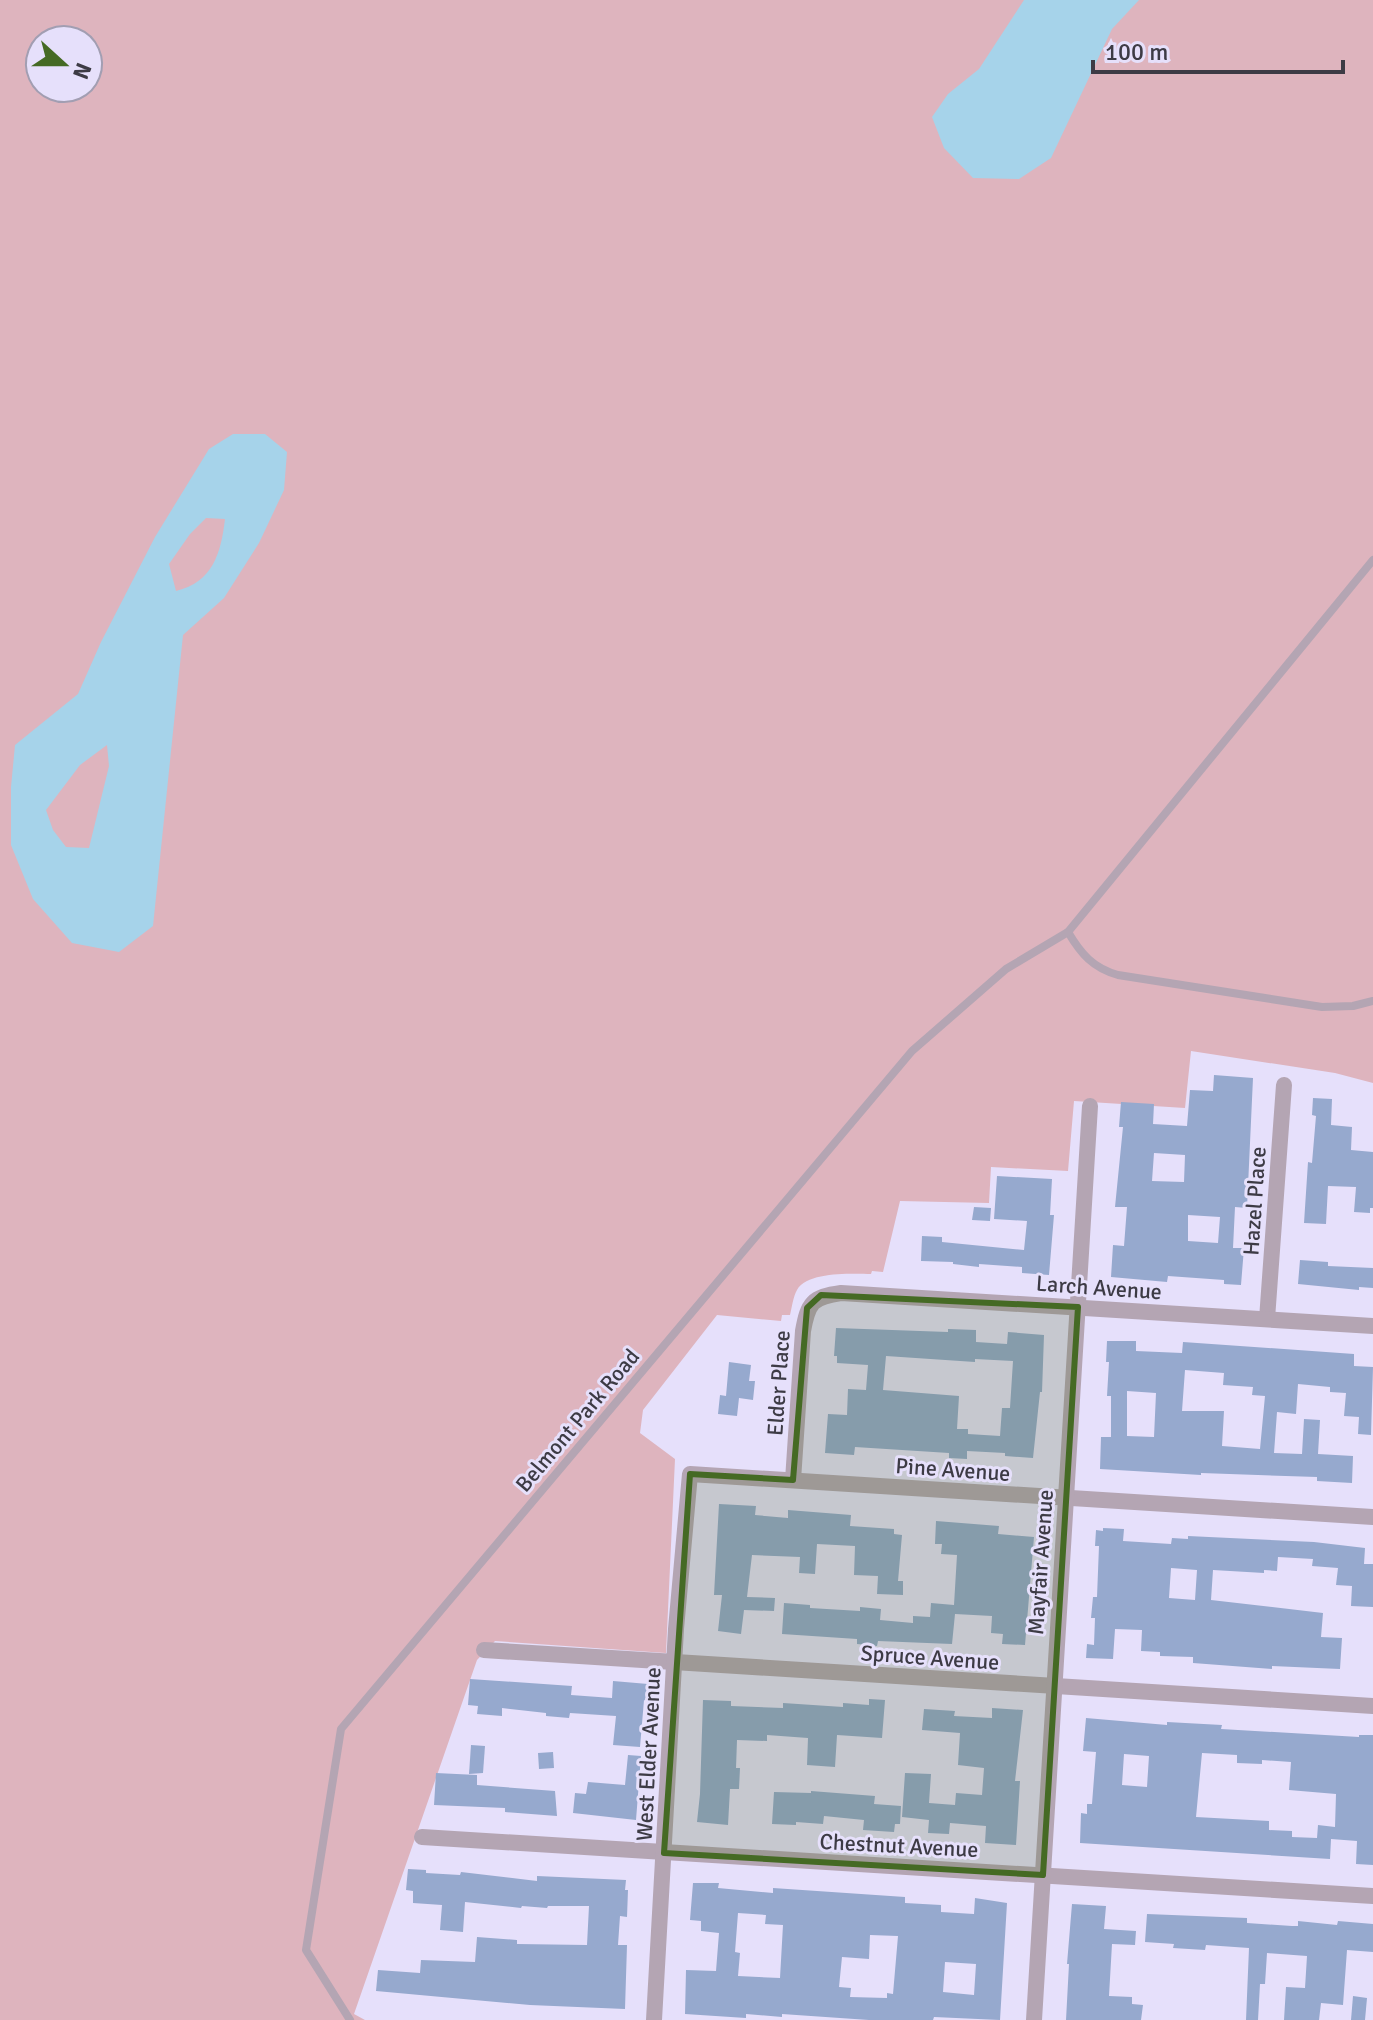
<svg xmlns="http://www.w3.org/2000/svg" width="1373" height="2020" viewBox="0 0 1373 2020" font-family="Signika,sans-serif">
<rect width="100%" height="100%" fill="#e6e0fb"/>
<path fill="#deb4be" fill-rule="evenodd" d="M 0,0 L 1373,0 L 1373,1083 L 1335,1073 L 1191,1051 L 1185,1108 L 1074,1101 L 1068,1171 L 991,1167 L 989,1203 L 900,1201 L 883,1272 L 872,1271 L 871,1274 C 853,1274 808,1271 797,1290 C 793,1297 792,1307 790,1315 L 782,1315 L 781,1321 L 717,1315 L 643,1410 L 640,1433 L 675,1459 L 666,1653 L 495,1641 L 477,1660 L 354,2014 L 365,2020 L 0,2020 ZM 40,40 L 88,40 L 88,88 L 40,88 Z"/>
<g fill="#a6d3ea" fill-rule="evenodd">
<path d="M 1024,0 L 1139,0 L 1112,29 L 1051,158 L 1019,179 L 973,178 L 944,148 L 932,117 L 948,94 L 979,69 Z"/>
<path d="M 233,434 L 265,434 L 287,452 L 284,490 L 259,543 L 224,598 L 183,635 L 153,926 L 119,952 L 72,943 L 33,899 L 11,845 L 11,787 L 15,745 L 78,694 L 101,642 L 155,537 L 209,449 ZM 206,518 L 225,519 C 221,553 213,582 176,591 L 169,564 L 190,534 ZM 107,745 L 109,766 L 89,848 L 66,847 L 53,830 L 46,810 L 80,765 Z"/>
</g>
<g fill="#96a9ce" fill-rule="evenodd">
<path d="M 1214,1075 L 1253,1078 L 1247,1208 L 1235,1207 L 1233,1248 L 1244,1248 L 1241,1285 L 1224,1284 L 1224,1280 L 1168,1276 L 1167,1282 L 1111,1277 L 1113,1245 L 1124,1246 L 1127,1207 L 1115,1207 L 1123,1127 L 1119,1127 L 1121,1102 L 1154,1104 L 1153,1124 L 1187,1126 L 1190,1090 L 1213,1091 ZM 1154,1153 L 1185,1155 L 1184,1182 L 1152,1181 ZM 1188,1215 L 1220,1217 L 1218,1243 L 1188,1241 Z"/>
<path d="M 1313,1098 L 1332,1099 L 1331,1125 L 1352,1127 L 1351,1150 L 1373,1152 L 1373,1208 L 1370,1208 L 1370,1213 L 1354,1212 L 1356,1187 L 1328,1186 L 1326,1224 L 1304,1223 L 1308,1162 L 1312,1163 L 1316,1116 L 1312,1115 Z"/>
<path d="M 997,1176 L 1052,1179 L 1050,1215 L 1054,1215 L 1049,1275 L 1022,1273 L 1022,1267 L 979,1264 L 979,1267 L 953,1264 L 953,1262 L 921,1261 L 922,1236 L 942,1237 L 942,1242 L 1024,1250 L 1027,1221 L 994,1219 Z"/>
<path d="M 974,1207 L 991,1208 L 990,1221 L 972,1220 Z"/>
<path d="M 1300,1260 L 1328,1262 L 1328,1266 L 1373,1268 L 1373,1288 L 1359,1287 L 1359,1290 L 1298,1284 Z"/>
<path d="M 836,1328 L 948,1332 L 948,1329 L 976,1330 L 976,1342 L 1007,1344 L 1008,1332 L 1044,1335 L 1042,1392 L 1040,1392 L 1033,1458 L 1005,1456 L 1005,1453 L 967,1451 L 967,1459 L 949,1458 L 949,1453 L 855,1447 L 854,1455 L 825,1453 L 828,1414 L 847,1415 L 848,1389 L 866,1390 L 868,1365 L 837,1363 L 837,1356 L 834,1356 ZM 886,1356 L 975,1362 L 975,1359 L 1013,1361 L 1010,1408 L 1002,1408 L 1000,1436 L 968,1434 L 968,1429 L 957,1429 L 959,1396 L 883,1390 Z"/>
<path d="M 1107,1341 L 1136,1341 L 1136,1351 L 1182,1353 L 1183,1342 L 1354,1354 L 1354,1366 L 1373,1367 L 1371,1435 L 1358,1434 L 1359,1417 L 1344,1416 L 1346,1393 L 1330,1392 L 1330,1387 L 1298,1384 L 1296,1414 L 1277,1412 L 1274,1453 L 1302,1454 L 1304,1419 L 1320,1420 L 1318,1454 L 1353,1456 L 1352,1483 L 1317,1481 L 1317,1477 L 1201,1473 L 1201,1475 L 1100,1469 L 1101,1437 L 1111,1437 L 1111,1396 L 1107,1396 L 1109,1362 L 1106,1362 ZM 1185,1370 L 1224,1373 L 1223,1385 L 1253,1387 L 1252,1395 L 1265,1396 L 1260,1449 L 1222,1446 L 1224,1411 L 1182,1411 ZM 1127,1391 L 1156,1393 L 1154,1437 L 1127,1436 Z"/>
<path d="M 729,1362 L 751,1365 L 749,1381 L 755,1381 L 753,1400 L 739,1398 L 737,1416 L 718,1414 L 720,1395 L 726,1396 Z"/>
<path d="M 719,1504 L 756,1506 L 755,1515 L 788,1518 L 788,1510 L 851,1515 L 850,1526 L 894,1529 L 894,1534 L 902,1535 L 898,1581 L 903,1581 L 903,1595 L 877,1594 L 878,1576 L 854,1575 L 855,1546 L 817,1544 L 815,1574 L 799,1573 L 800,1557 L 752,1555 L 747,1597 L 775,1598 L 774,1611 L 744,1610 L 741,1634 L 718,1631 L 722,1595 L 714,1595 Z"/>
<path d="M 936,1521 L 999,1526 L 998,1534 L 1034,1537 L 1025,1645 L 1002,1644 L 1003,1634 L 991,1633 L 992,1616 L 955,1614 L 952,1644 L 878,1641 L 877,1646 L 857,1644 L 857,1639 L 782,1634 L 784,1603 L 810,1605 L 810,1608 L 860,1611 L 860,1607 L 881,1609 L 880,1620 L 913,1623 L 913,1616 L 930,1617 L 931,1603 L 954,1605 L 957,1555 L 941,1554 L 942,1544 L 935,1544 Z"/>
<path d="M 1103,1528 L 1124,1529 L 1123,1541 L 1171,1544 L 1172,1538 L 1188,1539 L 1188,1536 L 1314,1542 L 1365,1548 L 1364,1564 L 1373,1564 L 1373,1607 L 1351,1606 L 1352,1586 L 1336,1585 L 1338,1568 L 1312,1566 L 1313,1559 L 1278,1557 L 1277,1571 L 1264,1570 L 1264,1573 L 1213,1570 L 1211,1600 L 1323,1613 L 1321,1637 L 1342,1638 L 1340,1669 L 1272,1666 L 1272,1669 L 1193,1663 L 1193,1657 L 1160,1656 L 1160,1652 L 1141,1651 L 1142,1630 L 1115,1629 L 1113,1659 L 1086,1658 L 1087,1644 L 1094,1645 L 1095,1618 L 1091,1618 L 1093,1597 L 1097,1597 L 1099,1546 L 1095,1546 L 1096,1530 L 1103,1531 ZM 1171,1568 L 1197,1570 L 1195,1600 L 1169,1598 Z"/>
<path d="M 470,1679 L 572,1686 L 571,1695 L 612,1698 L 613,1681 L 648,1684 L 646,1701 L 644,1700 L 640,1747 L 613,1745 L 616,1716 L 570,1713 L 569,1718 L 546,1716 L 546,1713 L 502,1708 L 502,1716 L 477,1714 L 478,1706 L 468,1705 Z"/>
<path d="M 869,1699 L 885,1700 L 882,1738 L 837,1735 L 835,1767 L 807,1765 L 808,1738 L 767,1735 L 767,1741 L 737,1740 L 736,1768 L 740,1768 L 739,1789 L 730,1789 L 728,1825 L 697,1822 L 700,1794 L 703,1700 L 731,1701 L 731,1706 L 783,1708 L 783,1703 L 843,1707 L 843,1703 L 869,1705 Z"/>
<path d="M 992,1708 L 1023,1710 L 1015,1781 L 1020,1781 L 1016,1845 L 985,1843 L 986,1826 L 950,1823 L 949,1834 L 928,1833 L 929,1820 L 902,1817 L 905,1773 L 931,1774 L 929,1803 L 955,1805 L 956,1793 L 982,1795 L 984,1768 L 958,1765 L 960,1733 L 922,1730 L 924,1709 L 955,1711 L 954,1716 L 992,1718 Z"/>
<path d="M 1086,1718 L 1167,1725 L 1167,1722 L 1222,1725 L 1221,1729 L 1359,1737 L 1359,1735 L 1373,1735 L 1373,1865 L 1356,1864 L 1357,1841 L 1331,1839 L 1330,1859 L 1080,1843 L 1081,1813 L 1087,1814 L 1087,1804 L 1092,1804 L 1096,1752 L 1083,1751 ZM 1202,1753 L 1237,1755 L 1237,1763 L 1262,1764 L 1262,1760 L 1291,1762 L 1289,1790 L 1336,1794 L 1335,1827 L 1318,1825 L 1317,1838 L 1292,1837 L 1292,1831 L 1269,1830 L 1269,1821 L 1196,1817 ZM 1124,1754 L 1149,1756 L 1147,1787 L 1122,1785 Z"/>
<path d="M 471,1745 L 485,1746 L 483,1773 L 469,1774 Z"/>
<path d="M 553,1752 L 554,1768 L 539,1769 L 538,1753 Z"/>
<path d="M 628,1755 L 641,1756 L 636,1820 L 573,1813 L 575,1793 L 586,1794 L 588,1782 L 625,1785 Z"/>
<path d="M 436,1773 L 477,1775 L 477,1785 L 555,1791 L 557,1816 L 505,1812 L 505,1808 L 434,1805 Z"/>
<path d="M 811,1791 L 875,1796 L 874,1804 L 901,1806 L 900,1824 L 895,1824 L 894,1832 L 863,1830 L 864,1820 L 824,1816 L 823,1824 L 796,1822 L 796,1825 L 772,1824 L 774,1792 L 811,1793 Z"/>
<path d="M 408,1869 L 426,1870 L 426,1873 L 460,1875 L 461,1872 L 537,1881 L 537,1876 L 626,1880 L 625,1890 L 628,1890 L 627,1917 L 620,1916 L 618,1945 L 627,1945 L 625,2009 L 530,2005 L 376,1991 L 378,1970 L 420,1973 L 421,1960 L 475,1962 L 477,1937 L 517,1940 L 517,1944 L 587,1945 L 589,1906 L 548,1906 L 547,1908 L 522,1906 L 521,1908 L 465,1902 L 463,1932 L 440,1930 L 442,1905 L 413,1903 L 413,1891 L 406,1890 Z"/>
<path d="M 693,1883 L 719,1883 L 718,1888 L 773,1893 L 773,1888 L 905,1897 L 905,1903 L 941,1905 L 941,1912 L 974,1914 L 975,1898 L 1007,1903 L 1000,2020 L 934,2017 L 933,2020 L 869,2020 L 782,2014 L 782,2017 L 746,2014 L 746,2018 L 685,2014 L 686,1970 L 716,1971 L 719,1933 L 701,1931 L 701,1921 L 690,1920 ZM 738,1913 L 766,1915 L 765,1924 L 783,1925 L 780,1978 L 738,1976 L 740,1953 L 735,1952 ZM 870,1935 L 898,1936 L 893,1994 L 887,1993 L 887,1998 L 850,1997 L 851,1988 L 839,1987 L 842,1957 L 869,1959 ZM 945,1962 L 976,1964 L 974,1995 L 943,1992 Z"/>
<path d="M 1072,1904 L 1106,1906 L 1104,1929 L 1136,1931 L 1135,1945 L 1112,1944 L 1109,1996 L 1132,1997 L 1132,2004 L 1143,2005 L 1141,2020 L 1066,2020 L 1069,1964 L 1067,1964 Z"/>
<path d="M 1147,1914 L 1247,1918 L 1247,1923 L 1292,1926 L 1298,1926 L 1298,1921 L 1337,1925 L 1338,1921 L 1373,1924 L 1373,1952 L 1347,1950 L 1343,2005 L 1321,2003 L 1319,2020 L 1284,2020 L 1286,1987 L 1305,1988 L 1307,1956 L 1267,1953 L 1265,1984 L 1260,1984 L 1258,2020 L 1246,2020 L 1249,1948 L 1206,1945 L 1205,1950 L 1173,1948 L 1174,1944 L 1145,1942 Z"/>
<path d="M 1353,1996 L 1367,1998 L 1365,2020 L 1351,2020 Z"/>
</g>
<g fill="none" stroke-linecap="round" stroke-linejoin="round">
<g stroke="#b4a5b3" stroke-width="8">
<path d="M 1068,932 C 1081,954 1093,968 1118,975 L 1322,1007 L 1353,1006 L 1373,1001"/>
<path d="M 350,2020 L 306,1950 L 341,1729 L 912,1051 L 1006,969 L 1068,932 L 1373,560"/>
</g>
<g stroke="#b4a5b3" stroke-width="16">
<path d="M 1267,1319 L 1284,1085"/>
<path d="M 793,1480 L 803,1331 C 808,1303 812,1297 841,1293 L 1373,1326"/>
<path d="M 484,1650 L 1373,1706"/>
<path d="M 422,1837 L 1373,1896"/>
<path d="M 654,2020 L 676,1629 L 690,1474 L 1373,1517"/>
<path d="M 1034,2020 L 1090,1106"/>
</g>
</g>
<path fill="#456a24" fill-opacity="0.2" stroke="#456a24" stroke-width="6" stroke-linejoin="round" d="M 821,1295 L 1078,1307 L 1043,1875 L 664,1853 L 690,1474 L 793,1480 L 807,1308 Z"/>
<g text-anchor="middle" stroke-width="6" stroke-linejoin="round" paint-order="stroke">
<g font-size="22" fill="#3d3b45" stroke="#e6e0fb">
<text transform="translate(1254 1201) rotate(-86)" y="8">Hazel Place</text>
<text transform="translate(1099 1287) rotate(4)" y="8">Larch Avenue</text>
<text transform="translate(778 1383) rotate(-86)" y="8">Elder Place</text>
<text transform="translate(577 1420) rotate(-50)" y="8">Belmont Park Road</text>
<text transform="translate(953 1469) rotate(4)" y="8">Pine Avenue</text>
<text transform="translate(1040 1562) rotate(-86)" y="8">Mayfair Avenue</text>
<text transform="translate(930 1657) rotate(4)" y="8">Spruce Avenue</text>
<text transform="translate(648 1754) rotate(-87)" y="8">West Elder Avenue</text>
<text transform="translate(899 1845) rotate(3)" y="8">Chestnut Avenue</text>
</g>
</g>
<g transform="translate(64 64) rotate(111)"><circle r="38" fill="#e6e0fb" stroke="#a29eb2" stroke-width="2"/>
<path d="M0-6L14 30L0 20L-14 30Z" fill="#456a24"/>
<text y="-12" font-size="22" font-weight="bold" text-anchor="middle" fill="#3d3b45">N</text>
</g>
<path d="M1093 60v12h250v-12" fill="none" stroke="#3d3b45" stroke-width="4"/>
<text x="1105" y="60" font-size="24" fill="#3d3b45" stroke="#e6e0fb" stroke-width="6" paint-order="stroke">100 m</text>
</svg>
